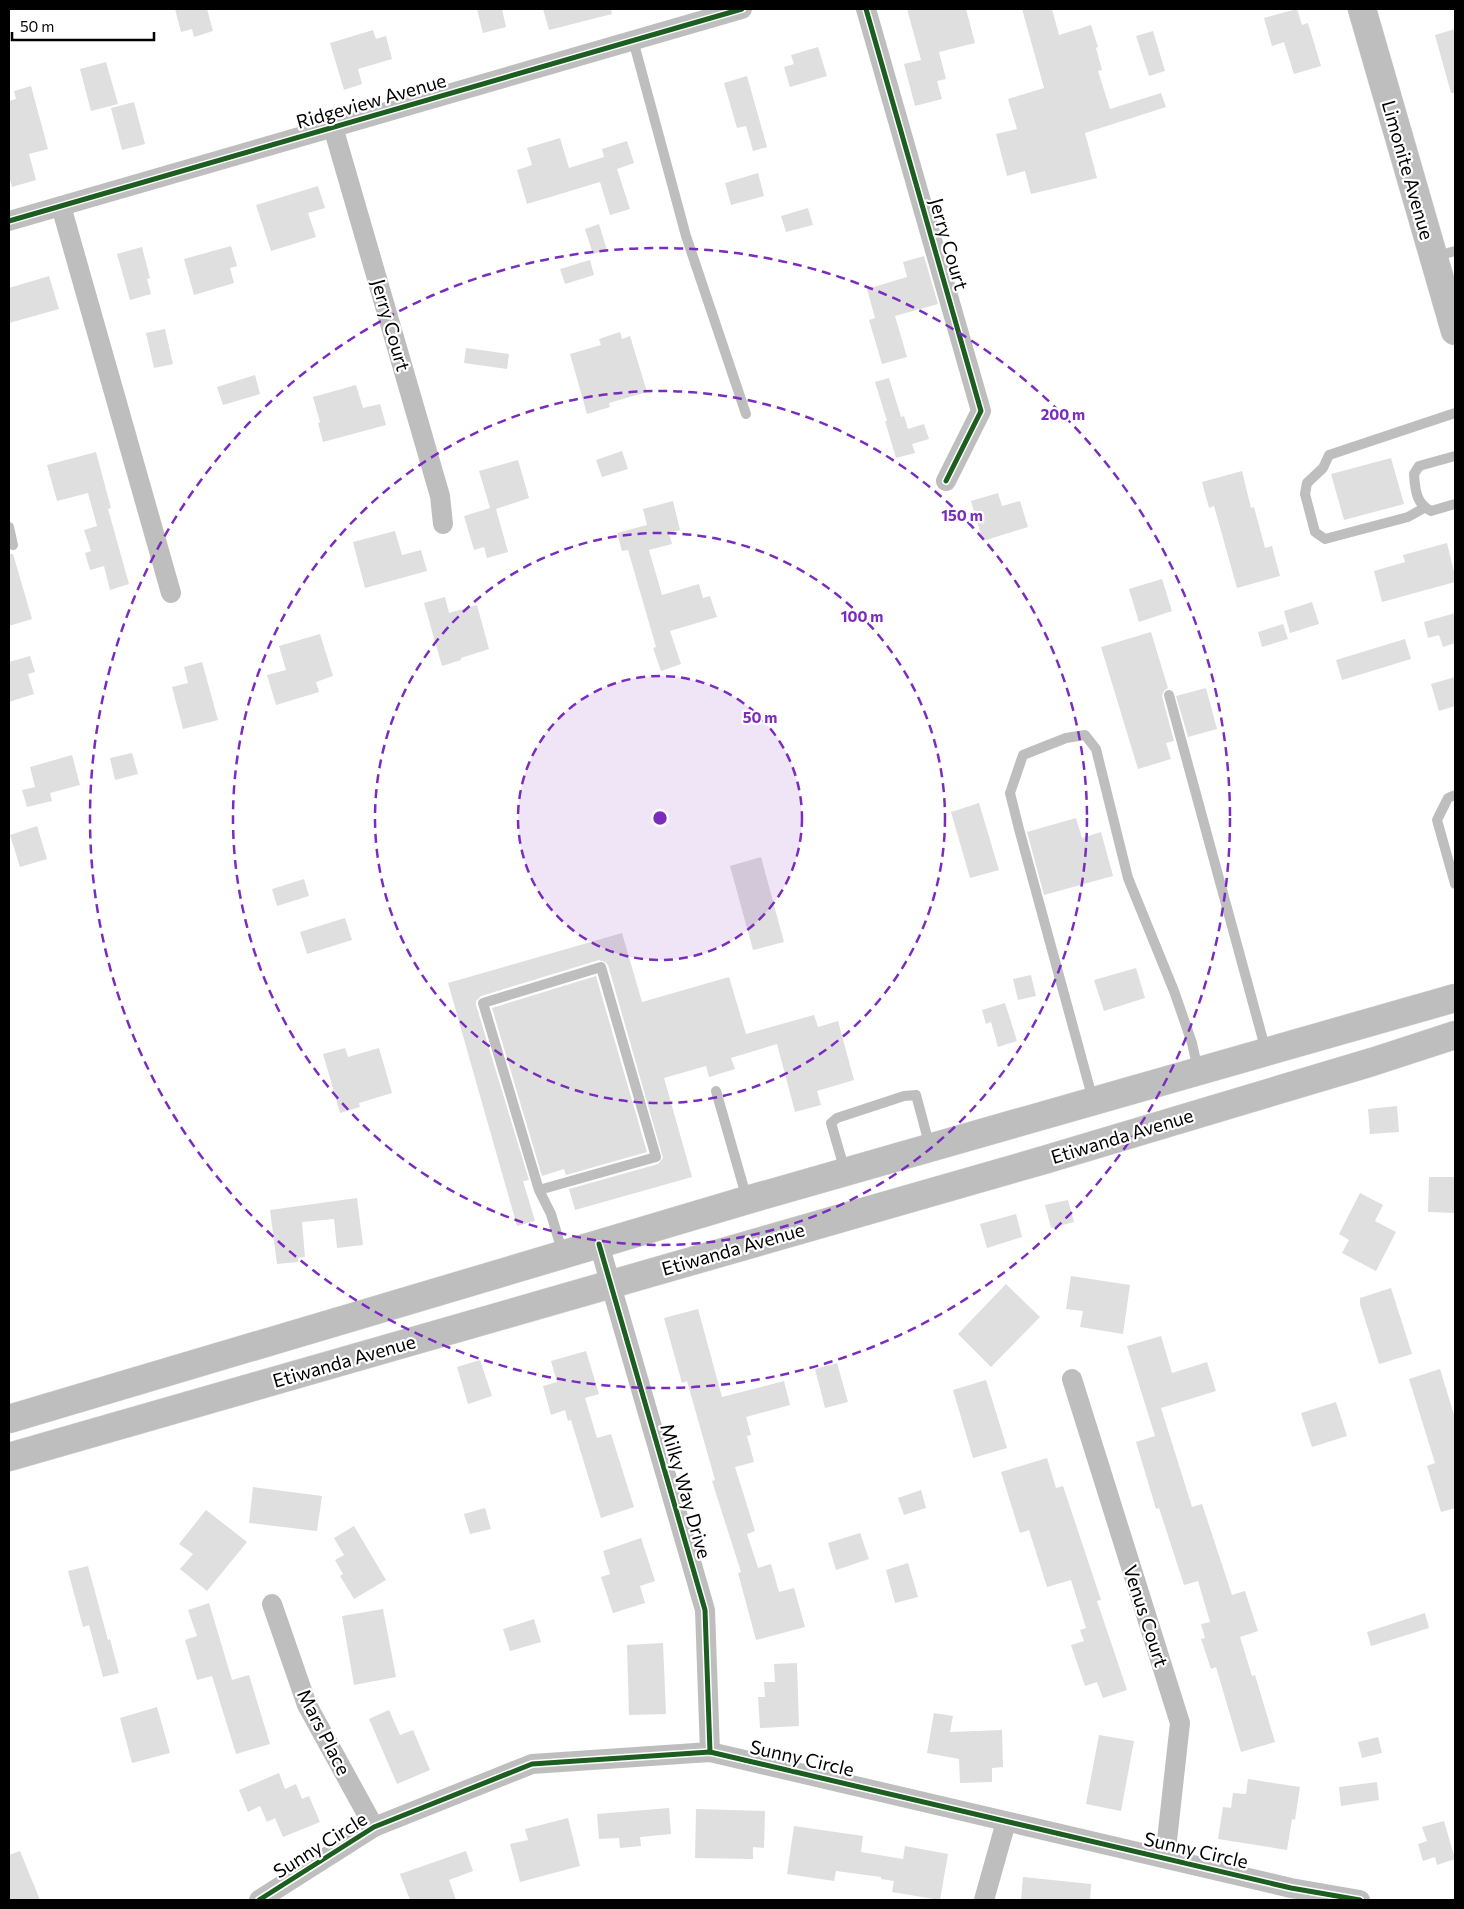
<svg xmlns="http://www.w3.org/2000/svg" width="1464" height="1909" viewBox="0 0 1464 1909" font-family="Commissioner,sans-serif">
<rect width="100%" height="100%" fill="#fff"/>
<g fill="#dfdfdf">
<path d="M 175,9 L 207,9 L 213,31 L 194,37 L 192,29 L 181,32 Z"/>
<path d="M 477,9 L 502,9 L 506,27 L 483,33 Z"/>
<path d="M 543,9 L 611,9 L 612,14 L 549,30 Z"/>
<path d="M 907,9 L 966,9 L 975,43 L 939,52 L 946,79 L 937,81 L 942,99 L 915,106 L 904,64 L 921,60 Z"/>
<path d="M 1022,9 L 1052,9 L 1059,35 L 1091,25 L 1098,47 L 1096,48 L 1102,70 L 1098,71 L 1110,109 L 1161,93 L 1166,107 L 1085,133 L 1097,178 L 1031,194 L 1025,171 L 1007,176 L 996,134 L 1017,129 L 1008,99 L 1044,88 Z"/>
<path d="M 1297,9 L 1302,25 L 1308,23 L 1321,66 L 1294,74 L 1284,42 L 1272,46 L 1264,18 Z"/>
<path d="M 1455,29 L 1455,93 L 1451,93 L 1435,35 Z"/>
<path d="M 373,30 L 376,39 L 386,36 L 392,59 L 358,69 L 362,84 L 344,90 L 330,43 Z"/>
<path d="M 1153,31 L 1165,71 L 1149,76 L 1136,36 Z"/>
<path d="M 818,47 L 827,76 L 790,87 L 784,67 L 794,64 L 791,55 Z"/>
<path d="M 106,62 L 118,104 L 91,111 L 80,69 Z"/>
<path d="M 747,76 L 767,147 L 753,151 L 746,126 L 737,128 L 724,83 Z"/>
<path d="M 31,86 L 48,149 L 29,154 L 36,180 L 12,187 L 9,176 L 9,101 L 16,99 L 14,91 Z"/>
<path d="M 134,102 L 145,144 L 122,150 L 111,108 Z"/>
<path d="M 560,138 L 569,168 L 604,157 L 602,149 L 627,141 L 634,163 L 617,169 L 630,209 L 610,215 L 600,182 L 527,204 L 517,170 L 532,165 L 527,148 Z"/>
<path d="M 758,173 L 764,196 L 731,205 L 725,183 Z"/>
<path d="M 318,186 L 325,208 L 308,213 L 316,237 L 271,251 L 256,205 Z"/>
<path d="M 808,208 L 813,225 L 786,232 L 781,216 Z"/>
<path d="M 599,224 L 607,250 L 593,254 L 585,229 Z"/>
<path d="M 231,246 L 237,266 L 230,268 L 234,283 L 194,295 L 184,259 Z"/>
<path d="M 142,247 L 150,278 L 147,279 L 151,294 L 130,300 L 117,254 Z"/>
<path d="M 924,256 L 938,304 L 895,316 L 907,357 L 882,364 L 869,320 L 875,318 L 867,289 L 907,277 L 903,262 Z"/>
<path d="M 590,260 L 594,275 L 565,284 L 560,269 Z"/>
<path d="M 49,276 L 59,309 L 9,323 L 9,288 Z"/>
<path d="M 165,329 L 173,364 L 154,368 L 146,333 Z"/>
<path d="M 620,332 L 622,339 L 630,336 L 647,392 L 609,403 L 610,407 L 587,414 L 570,354 L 601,345 L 599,339 Z"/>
<path d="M 466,348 L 509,354 L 507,369 L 464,363 Z"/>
<path d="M 255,375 L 260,394 L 223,405 L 217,387 Z"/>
<path d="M 889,378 L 901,417 L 904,416 L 908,429 L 924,424 L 929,439 L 912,444 L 915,453 L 896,458 L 885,421 L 887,421 L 875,382 Z"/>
<path d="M 356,385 L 363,408 L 380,404 L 386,425 L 323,442 L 318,423 L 320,422 L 313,397 Z"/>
<path d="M 622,451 L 628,469 L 602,477 L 596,460 Z"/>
<path d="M 96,452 L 111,508 L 108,509 L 129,584 L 110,590 L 104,566 L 90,570 L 85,553 L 91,551 L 84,530 L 97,526 L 88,493 L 57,501 L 47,465 Z"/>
<path d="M 1391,458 L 1404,504 L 1344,520 L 1331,474 Z"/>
<path d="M 518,460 L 529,498 L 496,509 L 508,552 L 487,558 L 484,547 L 474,550 L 464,516 L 490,508 L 479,471 Z"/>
<path d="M 1242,471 L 1251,508 L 1254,507 L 1265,548 L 1272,546 L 1280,576 L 1237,588 L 1214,506 L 1209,508 L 1202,482 Z"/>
<path d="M 998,493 L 1002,506 L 1020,501 L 1028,527 L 983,541 L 971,501 Z"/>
<path d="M 673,501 L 680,530 L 669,533 L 672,544 L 649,550 L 662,595 L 699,584 L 703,598 L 710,596 L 717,617 L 670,631 L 681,664 L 661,671 L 653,648 L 656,647 L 628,550 L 622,551 L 617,533 L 647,525 L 643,509 Z"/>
<path d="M 395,531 L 402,555 L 421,550 L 427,571 L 365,588 L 353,542 Z"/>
<path d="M 1447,543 L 1455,576 L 1455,582 L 1382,602 L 1374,571 L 1405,562 L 1403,555 Z"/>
<path d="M 9,554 L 13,554 L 32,619 L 9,626 Z"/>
<path d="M 1162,579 L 1172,611 L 1139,622 L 1129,589 Z"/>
<path d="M 445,597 L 449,613 L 477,605 L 489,649 L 461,658 L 461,660 L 442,666 L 424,603 Z"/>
<path d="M 1312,602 L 1319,624 L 1290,633 L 1284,611 Z"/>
<path d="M 1455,613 L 1455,643 L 1443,647 L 1439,635 L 1428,638 L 1424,622 Z"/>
<path d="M 1283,624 L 1288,639 L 1262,647 L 1258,632 Z"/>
<path d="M 1151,632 L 1168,688 L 1164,691 L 1162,696 L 1174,741 L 1166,743 L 1171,759 L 1138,769 L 1101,647 Z"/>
<path d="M 320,634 L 333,676 L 316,682 L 319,692 L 276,705 L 267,675 L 286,670 L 279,646 Z"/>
<path d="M 1405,639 L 1411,659 L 1342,680 L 1336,660 Z"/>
<path d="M 30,656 L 35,672 L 28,674 L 34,694 L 9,702 L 9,662 Z"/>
<path d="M 202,662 L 218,720 L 183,729 L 172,687 L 188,683 L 184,667 Z"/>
<path d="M 1455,677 L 1455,706 L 1439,711 L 1431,684 Z"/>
<path d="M 1206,688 L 1217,729 L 1188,737 L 1176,696 Z"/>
<path d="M 132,753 L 138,774 L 115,780 L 110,758 Z"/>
<path d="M 72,755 L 80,785 L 50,793 L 52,801 L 27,807 L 22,790 L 35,787 L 30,767 Z"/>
<path d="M 979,803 L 999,870 L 970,878 L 951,812 Z"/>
<path d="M 1076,818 L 1082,838 L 1101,832 L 1113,876 L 1044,895 L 1027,832 Z"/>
<path d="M 37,826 L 47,859 L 20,867 L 10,835 Z"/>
<path d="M 761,857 L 784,942 L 753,950 L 730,866 Z"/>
<path d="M 304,879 L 309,896 L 277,906 L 272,889 Z"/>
<path d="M 345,918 L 352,940 L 307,954 L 300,932 Z"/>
<path d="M 622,933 L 642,1002 L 729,977 L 746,1034 L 814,1015 L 818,1027 L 838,1021 L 854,1080 L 817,1091 L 821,1105 L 795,1112 L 777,1044 L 731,1058 L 735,1069 L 709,1077 L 706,1066 L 664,1078 L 692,1177 L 575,1210 L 569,1189 L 658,1164 L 663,1158 L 608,965 L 605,962 L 599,960 L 481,996 L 476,1001 L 476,1005 L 529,1180 L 523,1181 L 535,1221 L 517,1226 L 448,983 Z"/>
<path d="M 1136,968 L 1145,998 L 1104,1011 L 1094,980 Z"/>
<path d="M 1031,975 L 1036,996 L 1018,1000 L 1013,979 Z"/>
<path d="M 596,976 L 647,1152 L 566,1175 L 564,1169 L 542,1176 L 492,1008 Z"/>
<path d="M 1005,1003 L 1017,1041 L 998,1047 L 991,1022 L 986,1024 L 982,1010 Z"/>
<path d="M 345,1048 L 348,1057 L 379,1048 L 392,1093 L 359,1103 L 360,1107 L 340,1113 L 323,1054 Z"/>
<path d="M 1397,1106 L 1399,1132 L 1370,1134 L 1368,1109 Z"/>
<path d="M 1429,1177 L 1455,1177 L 1455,1213 L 1428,1212 Z"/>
<path d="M 1360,1193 L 1383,1205 L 1375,1221 L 1396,1232 L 1376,1271 L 1342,1253 L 1349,1240 L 1339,1234 Z"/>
<path d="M 357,1198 L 363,1245 L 337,1248 L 334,1219 L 302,1222 L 305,1257 L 298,1258 L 298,1262 L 277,1264 L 270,1210 Z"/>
<path d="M 1068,1200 L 1074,1222 L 1051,1228 L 1045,1205 Z"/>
<path d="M 1016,1214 L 1022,1237 L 987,1248 L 980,1224 Z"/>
<path d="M 1071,1276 L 1130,1285 L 1123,1334 L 1080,1327 L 1083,1311 L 1066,1309 Z"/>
<path d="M 1006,1284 L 1040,1317 L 991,1367 L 958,1334 Z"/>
<path d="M 1391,1288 L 1412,1354 L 1379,1364 L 1360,1304 L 1360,1298 Z"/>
<path d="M 698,1309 L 722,1397 L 784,1381 L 790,1405 L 746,1417 L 751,1435 L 747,1436 L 754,1462 L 735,1467 L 755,1531 L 747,1534 L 758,1568 L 771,1564 L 779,1592 L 794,1588 L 805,1627 L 756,1640 L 738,1573 L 741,1572 L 712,1481 L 715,1480 L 687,1381 L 682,1383 L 664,1318 Z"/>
<path d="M 1161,1336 L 1172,1373 L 1207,1362 L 1216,1391 L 1161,1408 L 1192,1507 L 1202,1504 L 1232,1595 L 1245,1591 L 1258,1631 L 1240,1637 L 1252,1676 L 1255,1675 L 1275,1742 L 1241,1752 L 1216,1667 L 1211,1669 L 1201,1639 L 1205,1638 L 1201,1624 L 1210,1622 L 1198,1581 L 1184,1585 L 1159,1508 L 1156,1509 L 1136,1442 L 1155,1436 L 1127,1346 Z"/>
<path d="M 586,1351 L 599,1394 L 585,1398 L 597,1438 L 611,1434 L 634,1507 L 601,1518 L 571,1420 L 568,1421 L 565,1410 L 551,1415 L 543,1386 L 557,1382 L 551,1361 Z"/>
<path d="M 480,1360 L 492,1396 L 468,1404 L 457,1367 Z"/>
<path d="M 837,1363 L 848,1402 L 825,1408 L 815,1369 Z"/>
<path d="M 1440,1369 L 1455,1418 L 1455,1508 L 1441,1512 L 1427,1466 L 1435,1463 L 1409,1379 Z"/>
<path d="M 986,1380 L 1007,1448 L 973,1458 L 953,1390 Z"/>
<path d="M 1336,1402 L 1347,1436 L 1312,1447 L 1301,1413 Z"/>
<path d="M 1047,1458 L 1056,1488 L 1063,1486 L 1101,1600 L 1097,1601 L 1127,1690 L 1103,1698 L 1097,1682 L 1085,1686 L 1071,1645 L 1084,1641 L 1080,1630 L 1086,1628 L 1071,1580 L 1047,1587 L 1029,1530 L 1020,1533 L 1001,1472 Z"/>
<path d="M 253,1487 L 322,1496 L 317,1531 L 249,1523 Z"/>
<path d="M 921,1490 L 926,1508 L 904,1515 L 898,1498 Z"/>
<path d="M 485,1508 L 491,1529 L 470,1534 L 464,1514 Z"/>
<path d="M 206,1510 L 247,1542 L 207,1591 L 180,1569 L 193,1554 L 179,1544 Z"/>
<path d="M 354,1526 L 386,1580 L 354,1599 L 340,1576 L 343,1574 L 335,1560 L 344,1555 L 334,1538 Z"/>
<path d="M 860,1533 L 869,1559 L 836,1570 L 828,1543 Z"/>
<path d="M 641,1538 L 655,1581 L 640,1586 L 645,1603 L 613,1613 L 601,1577 L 610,1574 L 603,1551 Z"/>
<path d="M 908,1563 L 918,1597 L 895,1603 L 886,1570 Z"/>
<path d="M 88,1566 L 108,1640 L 110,1639 L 119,1673 L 103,1677 L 89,1625 L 83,1627 L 68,1571 Z"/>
<path d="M 209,1603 L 232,1680 L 249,1675 L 270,1744 L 236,1754 L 212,1676 L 197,1680 L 185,1640 L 197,1636 L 188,1610 Z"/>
<path d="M 383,1609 L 396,1677 L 354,1685 L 342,1616 Z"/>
<path d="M 1425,1613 L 1429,1628 L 1371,1646 L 1367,1632 Z"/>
<path d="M 534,1619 L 541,1642 L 510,1651 L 503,1629 Z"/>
<path d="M 663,1643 L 666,1714 L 629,1715 L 627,1645 Z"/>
<path d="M 797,1663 L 799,1726 L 760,1728 L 758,1697 L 765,1697 L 764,1682 L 775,1682 L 774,1664 Z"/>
<path d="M 157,1707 L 170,1753 L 132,1763 L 120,1718 Z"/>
<path d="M 389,1710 L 400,1735 L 413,1730 L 430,1770 L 397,1784 L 369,1719 Z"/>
<path d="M 934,1713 L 953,1716 L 950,1732 L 1002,1730 L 1003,1767 L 992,1768 L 992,1782 L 960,1783 L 959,1759 L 927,1753 Z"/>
<path d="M 1099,1735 L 1134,1741 L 1121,1811 L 1086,1804 Z"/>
<path d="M 1378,1737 L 1382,1753 L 1362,1758 L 1358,1742 Z"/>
<path d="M 279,1773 L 285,1789 L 296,1784 L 302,1799 L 309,1796 L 320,1822 L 283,1837 L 275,1818 L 267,1822 L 260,1806 L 248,1812 L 239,1790 Z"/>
<path d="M 1248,1779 L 1300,1787 L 1295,1820 L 1292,1819 L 1287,1850 L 1218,1839 L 1223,1807 L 1231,1808 L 1233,1793 L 1246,1794 Z"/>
<path d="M 1377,1782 L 1379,1800 L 1341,1806 L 1339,1787 Z"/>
<path d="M 669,1808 L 671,1834 L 640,1837 L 641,1846 L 620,1848 L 619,1838 L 599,1839 L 597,1814 Z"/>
<path d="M 696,1809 L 765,1811 L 764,1848 L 753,1847 L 753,1859 L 695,1858 Z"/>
<path d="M 568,1818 L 580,1866 L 520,1882 L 510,1844 L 528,1840 L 525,1829 Z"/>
<path d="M 1444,1821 L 1455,1859 L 1437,1865 L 1435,1857 L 1423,1861 L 1418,1844 L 1427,1841 L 1422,1827 Z"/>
<path d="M 794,1826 L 863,1836 L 861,1852 L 903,1859 L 905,1846 L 948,1854 L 940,1900 L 892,1892 L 894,1881 L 881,1879 L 881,1877 L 836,1871 L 834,1881 L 787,1874 Z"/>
<path d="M 20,1851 L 40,1900 L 9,1900 L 9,1855 Z"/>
<path d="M 466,1851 L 473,1871 L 449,1880 L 456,1900 L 410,1900 L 400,1874 Z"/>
<path d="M 1023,1877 L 1091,1884 L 1090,1900 L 1021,1900 Z"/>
</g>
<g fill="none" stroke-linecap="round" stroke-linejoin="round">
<g stroke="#dbdbdb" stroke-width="29">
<g id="primary">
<path d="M 1362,9 L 1455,331"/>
<path d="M 9,1419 L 747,1200 L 1455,998"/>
<path d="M 9,1457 L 1044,1160 L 1372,1062 L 1455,1035"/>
</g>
</g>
<g stroke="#bebebe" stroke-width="10">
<path d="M 633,40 L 686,236 L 746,414"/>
<path d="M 1434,257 L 1455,251"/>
<path d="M 1455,456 L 1419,466 L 1414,474 C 1415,489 1416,504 1431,511 L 1455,504"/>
<path d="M 1424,508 L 1408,517 L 1325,539 L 1315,532 L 1305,494 L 1307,483 L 1323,468 L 1329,455 L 1455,413"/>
<path d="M 9,527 L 13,545"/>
<path d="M 1169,695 L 1266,1051"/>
<path d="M 1455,795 L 1448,798 L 1437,820 L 1455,884"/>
<path d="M 716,1091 L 747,1199"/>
<path d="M 1093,1100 L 1019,829 L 1010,793 L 1023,755 L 1066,738 L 1085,735 L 1096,749 L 1128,878 L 1174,991 L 1192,1043 L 1198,1070"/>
<path d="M 845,1171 L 831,1123 L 837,1118 L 904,1096 L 916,1095 L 930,1147"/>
<path d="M 539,1190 L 656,1157 L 601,967 L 483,1003 L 539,1190 L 551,1214 L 563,1254"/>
</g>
<g stroke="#bebebe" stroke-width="20">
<path d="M 866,9 L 981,411 L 946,481"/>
<path d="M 333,127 L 440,496 L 443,524"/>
<path d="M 61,206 L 171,593"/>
<path d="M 9,221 L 742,9"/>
<path d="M 599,1244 L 705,1610 L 710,1752"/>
<path d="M 1072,1379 L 1180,1723 L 1165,1858"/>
<path d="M 272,1604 L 307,1705 L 374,1827"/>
<path d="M 259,1900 L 374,1827 L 532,1764 L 710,1752 L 1291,1888 L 1360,1900"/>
<path d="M 984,1900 L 1006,1822"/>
</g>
<use href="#primary" stroke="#bebebe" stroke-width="28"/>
<g stroke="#fff" stroke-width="8">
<g id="cycleway">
<path d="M 866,9 L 981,411 L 946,481"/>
<path d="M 9,221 L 742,9"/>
<path d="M 599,1244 L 705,1610 L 710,1752"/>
<path d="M 259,1900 L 374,1827 L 532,1764 L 710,1752 L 1291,1888 L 1360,1900"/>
</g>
</g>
<use href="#cycleway" stroke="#1b5e20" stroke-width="5"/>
</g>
<circle cx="660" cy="818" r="142" fill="#7b2cbf" fill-opacity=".12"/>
<g fill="none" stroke="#7b2cbf" stroke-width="2.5" stroke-dasharray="9 6">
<circle cx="660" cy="818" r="142"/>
<circle cx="660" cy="818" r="285"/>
<circle cx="660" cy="818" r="427"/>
<circle cx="660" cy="818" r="570"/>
</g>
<g text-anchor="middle" stroke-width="4.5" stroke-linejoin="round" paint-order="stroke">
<g font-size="19" fill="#000" stroke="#fff">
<text transform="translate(371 101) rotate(-16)" y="7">Ridgeview Avenue</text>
<text transform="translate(1408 170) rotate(74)" y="7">Limonite Avenue</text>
<text transform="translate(949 244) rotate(74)" y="7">Jerry Court</text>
<text transform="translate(391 325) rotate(74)" y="7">Jerry Court</text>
<text transform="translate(1122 1136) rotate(-17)" y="7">Etiwanda Avenue</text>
<text transform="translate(733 1249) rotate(-16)" y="7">Etiwanda Avenue</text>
<text transform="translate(344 1361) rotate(-16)" y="7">Etiwanda Avenue</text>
<text transform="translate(686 1491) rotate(74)" y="7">Milky Way Drive</text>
<text transform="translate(1146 1616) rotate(72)" y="7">Venus Court</text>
<text transform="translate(324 1732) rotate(63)" y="7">Mars Place</text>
<text transform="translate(802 1758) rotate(13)" y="7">Sunny Circle</text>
<text transform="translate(320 1845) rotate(-32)" y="7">Sunny Circle</text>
<text transform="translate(1196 1850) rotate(13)" y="7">Sunny Circle</text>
</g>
</g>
<circle cx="660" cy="818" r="8" fill="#7b2cbf" stroke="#fff" stroke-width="2.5"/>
<g font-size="15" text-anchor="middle" font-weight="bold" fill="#7b2cbf" stroke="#fff" stroke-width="4.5" stroke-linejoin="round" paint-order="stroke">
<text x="1063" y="420">200 m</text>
<text x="962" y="521">150 m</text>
<text x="862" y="622">100 m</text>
<text x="760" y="723">50 m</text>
</g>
<rect width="1464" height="1909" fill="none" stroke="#000000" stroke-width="20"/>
<path d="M12 32v8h142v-8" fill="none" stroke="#000000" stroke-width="2.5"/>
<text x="20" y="32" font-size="15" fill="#000000" stroke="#ffffff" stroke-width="4" paint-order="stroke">50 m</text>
</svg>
